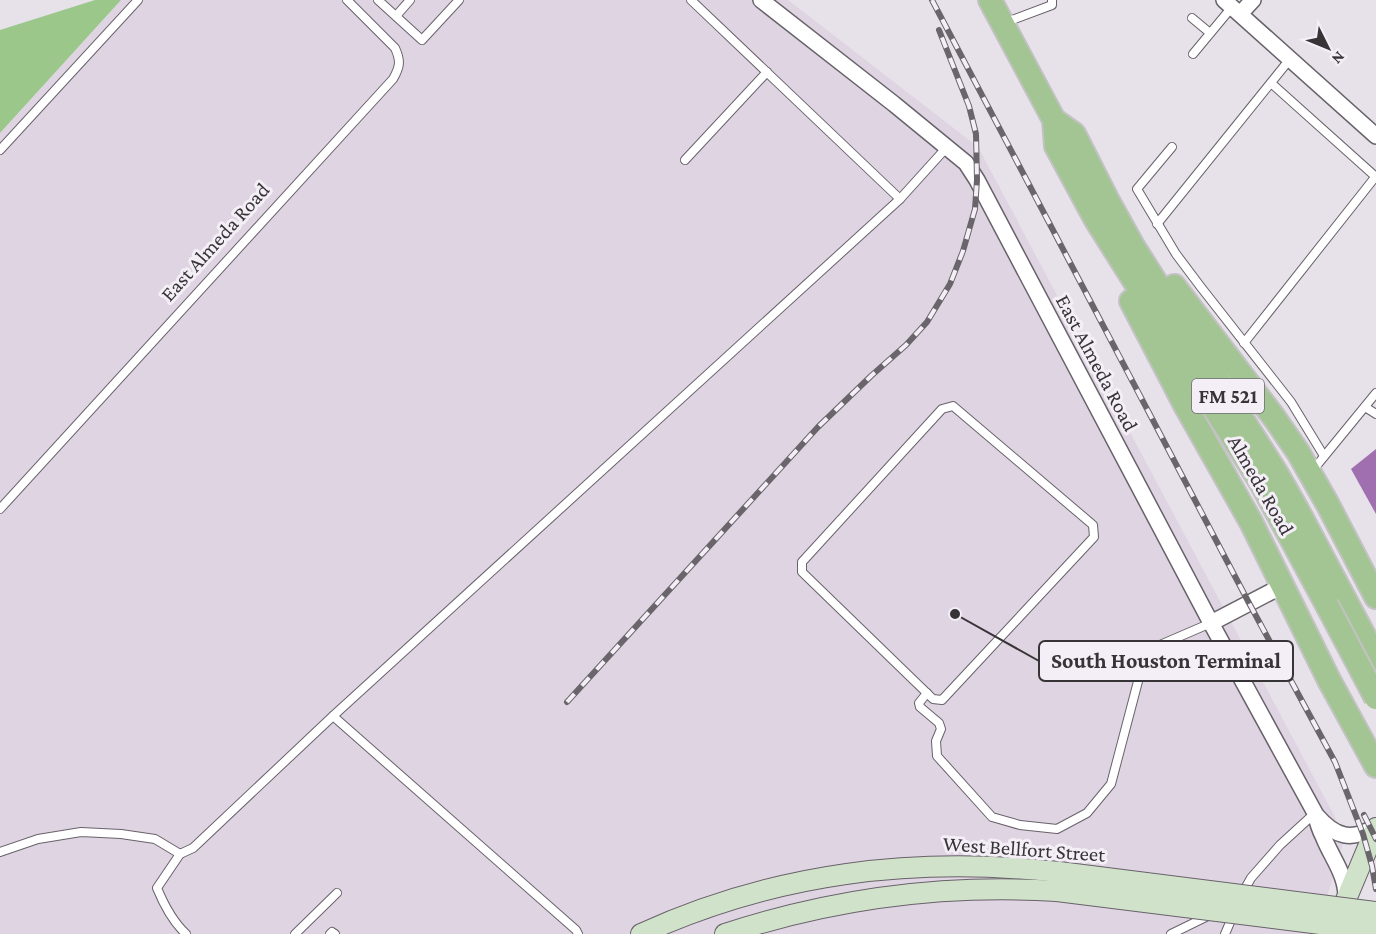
<svg xmlns="http://www.w3.org/2000/svg" width="1376" height="934" viewBox="0 0 1376 934" font-family="'Crimson Pro',serif">
<rect width="100%" height="100%" fill="#e7e1e9"/>
<path fill="#dfd4e2" d="M 121,0 L 788,0 L 978,147 L 1345,836 L 1316,934 L 0,934 L 0,133 Z"/>
<path fill="#9cc78b" d="M 95,0 L 121,0 L 0,133 L 0,30 Z"/>
<path fill="#a06faf" d="M 1376,449 L 1376,514 L 1351,469 Z"/>
<g fill="none" stroke-linecap="round" stroke-linejoin="round">
<g stroke="#68626a" stroke-width="10">
<g id="service">
<path d="M 378,0 L 422,40 L 459,0"/>
<path d="M 691,0 L 900,199"/>
<path d="M 396,16 L 410,0"/>
<path d="M 1192,18 L 1210,33"/>
<path d="M 1004,23 L 1052,5 L 1052,0"/>
<path d="M 1193,54 L 1232,7"/>
<path d="M 1271,83 L 1376,177"/>
<path d="M 1172,147 L 1137,189 L 1176,254 L 1200,286 L 1291,402 L 1324,456"/>
<path d="M 0,150 L 138,0"/>
<path d="M 685,160 L 767,72"/>
<path d="M 1157,224 L 1290,59"/>
<path d="M 1244,343 L 1376,176"/>
<path d="M 953,406 L 1093,525 L 1094,537 L 942,700 L 933,699 L 802,572 L 802,562 L 942,409 Z"/>
<path d="M 1365,407 L 1376,414"/>
<path d="M 1313,470 L 1376,393"/>
<path d="M 0,509 L 393,79 C 400,67 401,61 395,48 L 347,0"/>
<path d="M 1045,673 L 1080,658 L 1127,656 L 1146,651"/>
<path d="M 927,693 L 919,703 L 920,707 L 939,723 L 941,729 L 936,741 L 937,756 L 992,817 L 1020,825 L 1057,829 L 1087,813 L 1111,784 L 1146,651 L 1211,623"/>
<path d="M 333,716 L 576,930 L 578,934"/>
<path d="M 0,852 L 38,839 L 81,832 L 121,834 L 155,839 L 180,854"/>
<path d="M 1242,894 L 1251,878 L 1280,845 L 1315,813"/>
<path d="M 186,934 C 172,921 164,905 157,888 L 180,854 L 193,848 L 333,716 L 900,199 L 947,147"/>
<path d="M 295,934 L 337,893"/>
<path d="M 330,934 L 332,932 L 335,934"/>
<path d="M 1171,934 L 1210,915"/>
<path d="M 1225,934 L 1234,913"/>
</g>
</g>
<g stroke="#68626a" stroke-width="18">
<g id="minor">
<path d="M 761,0 L 894,104 L 966,163 L 977,180 L 1211,623 L 1315,813 C 1317,821 1319,829 1323,836 C 1331,857 1347,875 1346,899"/>
<path d="M 1224,0 L 1376,136"/>
<path d="M 1240,14 L 1253,0"/>
<path d="M 1211,623 L 1282,586"/>
<path d="M 1317,816 C 1335,837 1352,842 1376,826"/>
</g>
</g>
<g stroke="#68626a" stroke-width="22">
<g id="secondary">
<path d="M 1338,923 L 1345,902 L 1376,828"/>
<path d="M 641,934 C 775,873 913,856 1059,872"/>
<path d="M 725,934 C 832,899 945,884 1057,891"/>
</g>
</g>
<g stroke="#c3c2c3" stroke-width="26">
<g id="primary">
<path d="M 990,0 L 1054,120 L 1056,146 L 1096,220 L 1260,481 L 1327,605"/>
<path d="M 1054,120 L 1074,134 L 1107,199 L 1133,246 L 1277,474 L 1298,511 L 1376,658"/>
<path d="M 1174,286 L 1273,416 L 1298,452 L 1327,503 L 1376,597"/>
<path d="M 1131,301 L 1185,405 L 1251,522 L 1329,680 L 1376,766"/>
</g>
</g>
<use href="#service" stroke="#fff" stroke-width="8"/>
<use href="#minor" stroke="#fff" stroke-width="15"/>
<use href="#secondary" stroke="#d1e2ca" stroke-width="20"/>
<use href="#primary" stroke="#a3c594" stroke-width="22"/>
<g stroke="#69656b" stroke-width="6">
<g id="rail">
<path d="M 932,0 L 1249,603 L 1335,762 L 1363,834 L 1372,866 L 1376,889"/>
<path d="M 567,702 L 818,427 L 871,376 L 906,345 L 927,322 L 950,284 L 963,251 L 975,209 L 977,180 L 976,134 L 969,106 L 939,30"/>
<path d="M 1364,815 L 1376,839"/>
</g>
</g>
<use href="#rail" stroke="#f4eef6" stroke-width="4" stroke-dasharray="11" stroke-linecap="butt"/>
<g stroke="#68626a" stroke-width="22" stroke-linecap="butt">
<g id="secondary-bridge">
<path d="M 1059,872 L 1376,912"/>
<path d="M 1057,891 L 1376,931"/>
</g>
</g>
<g stroke="#c3c2c3" stroke-width="26" stroke-linecap="butt">
<path id="primary-bridge" d="M 1327,605 L 1376,698"/>
</g>
<use href="#secondary-bridge" stroke="#d1e2ca" stroke-width="20"/>
<use href="#primary-bridge" stroke="#a3c594" stroke-width="22"/>
</g>
<g text-anchor="middle" stroke-width="6" stroke-linejoin="round" paint-order="stroke">
<rect fill="#f4eef6" stroke="#706c71" stroke-width="1.5" x="1192" y="379" width="72" height="34" rx="4.5"/>
<g font-size="20" font-weight="bold" fill="#373438">
<text x="1228" y="403">FM 521</text>
</g>
<g font-size="21" fill="#373438" stroke="#f4eef6">
<text transform="translate(215 242) rotate(-48)" y="7">East Almeda Road</text>
<text transform="translate(1097 363) rotate(62)" y="7">East Almeda Road</text>
<text transform="translate(1261 485) rotate(60)" y="7">Almeda Road</text>
<text transform="translate(1024 849) rotate(4)" y="7">West Bellfort Street</text>
</g>
</g>
<path fill="none" stroke="#373438" stroke-width="2" d="M955 614L1039 661"/>
<circle fill="#373438" stroke="#f4eef6" stroke-width="2" cx="955" cy="614" r="6"/>
<rect fill="#f4eef6" stroke="#373438" stroke-width="2" x="1039" y="641" width="254" height="40" rx="6"/>
<g font-size="22" text-anchor="middle" font-weight="bold" fill="#373438">
<text x="1166" y="668">South Houston Terminal</text>
</g>
<g transform="translate(1328 48) rotate(133)" stroke="#f4eef6" stroke-width="4.5" paint-order="stroke">
<path d="M0-4.5L10 22L0 15L-10 22Z" fill="#373438"/>
<text y="-9" font-size="16" font-weight="bold" text-anchor="middle" fill="#373438">N</text>
</g>
</svg>
